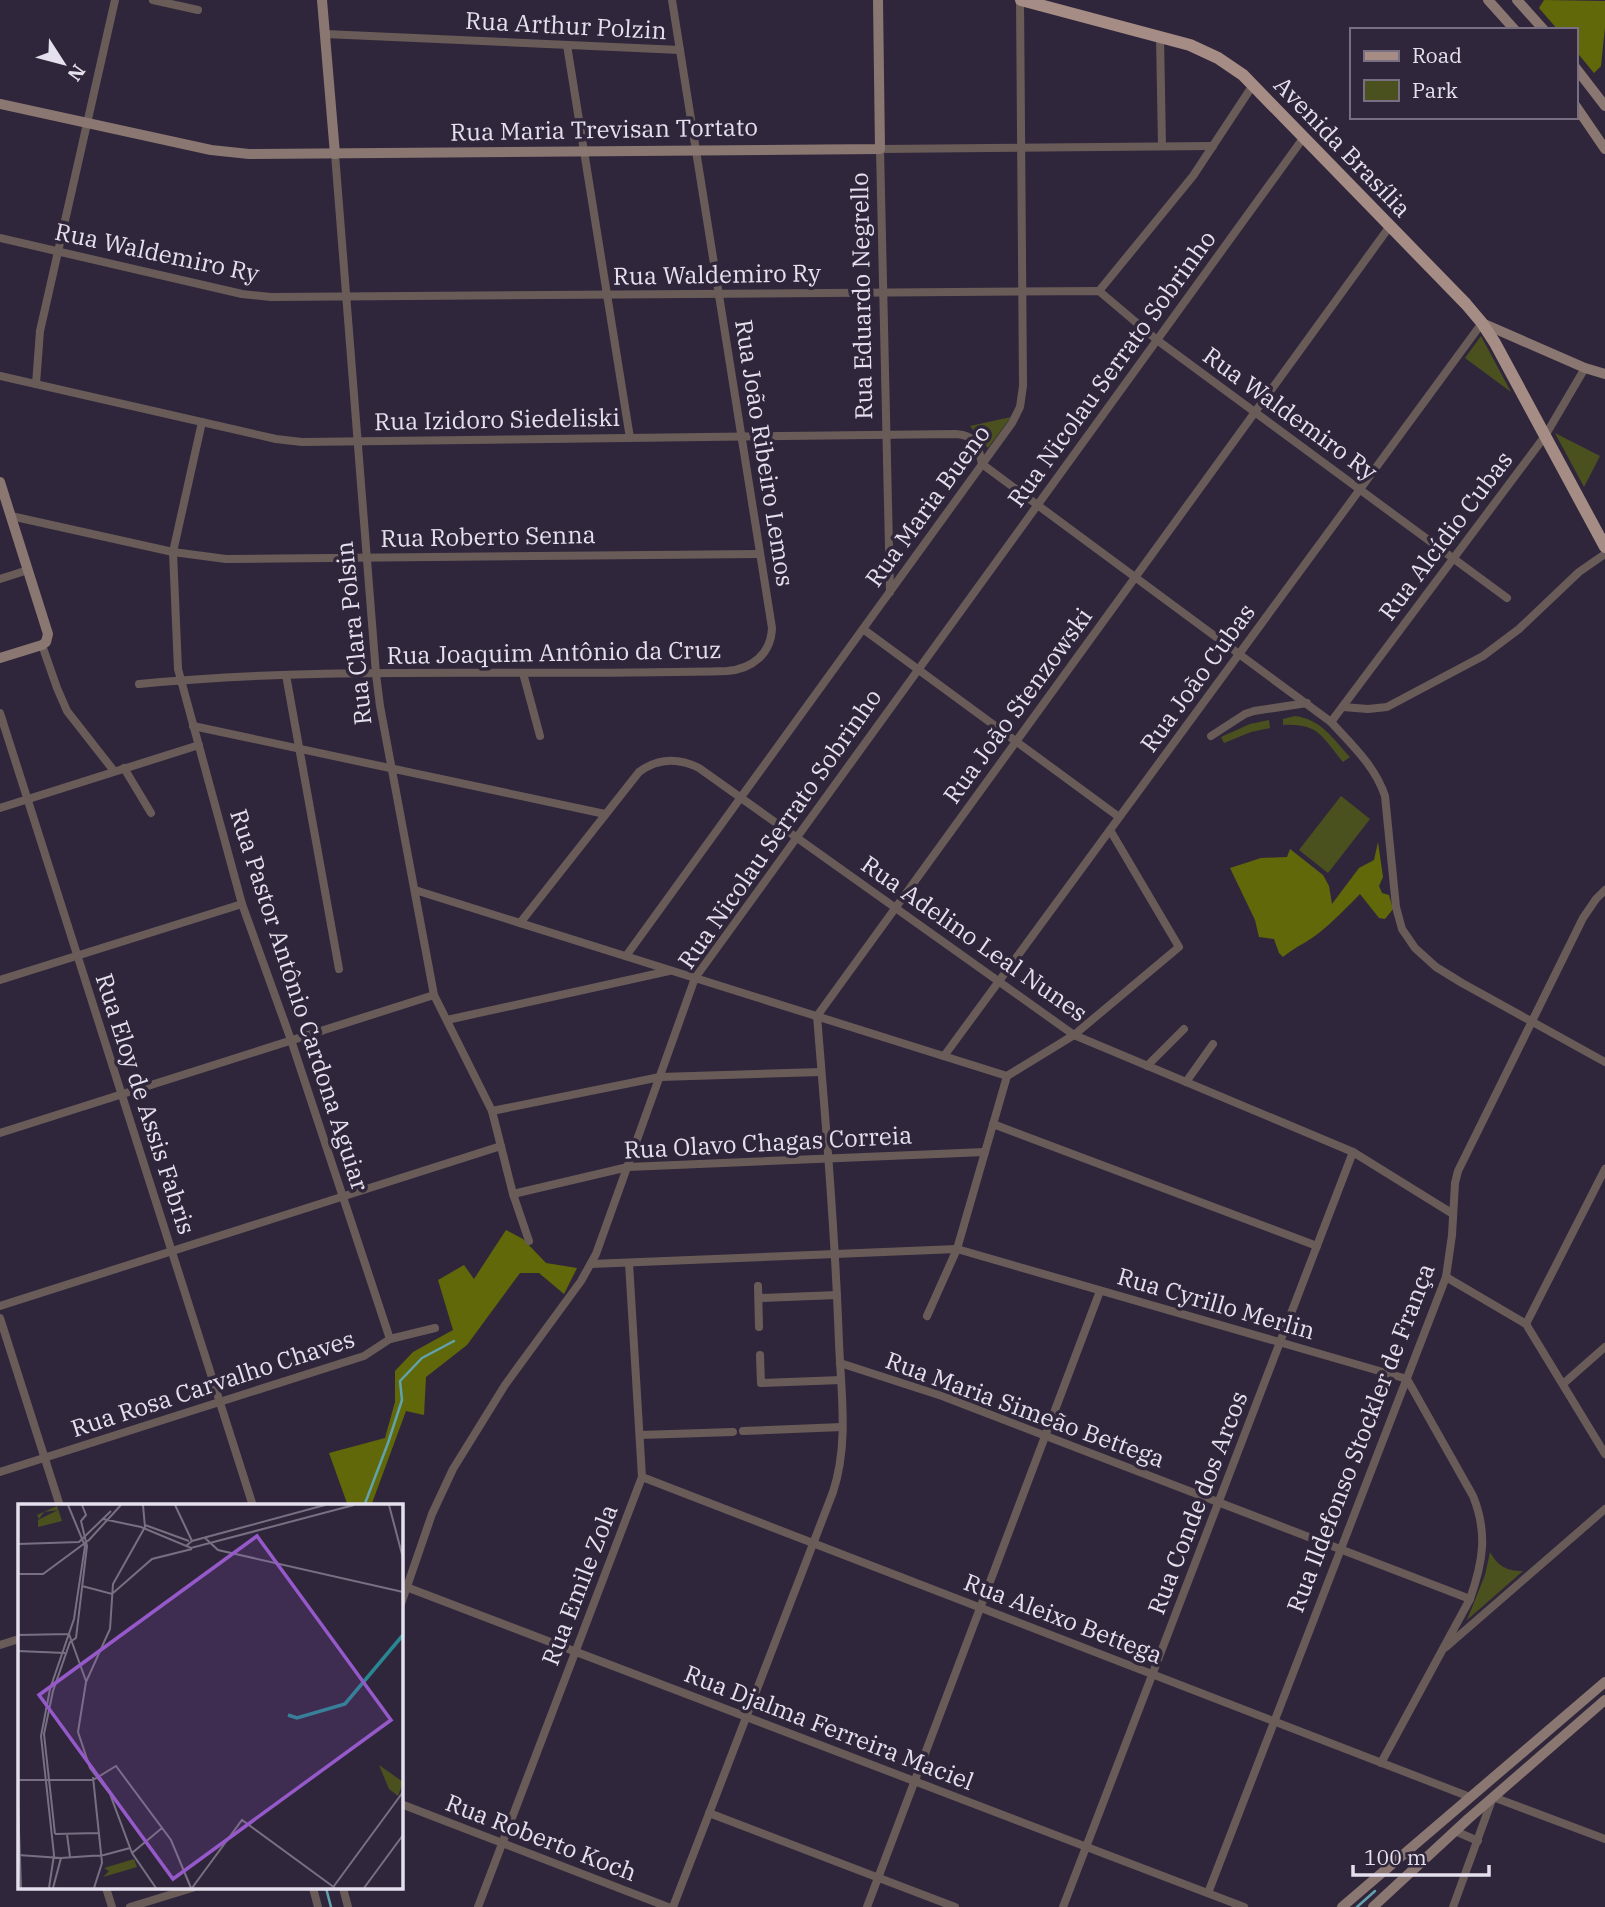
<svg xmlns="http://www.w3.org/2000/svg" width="1605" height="1907" viewBox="0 0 1605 1907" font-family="'IBM Plex Serif',serif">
<rect width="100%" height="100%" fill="#30263b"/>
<g fill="#4b501f">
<path d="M 1481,336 L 1511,392 L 1465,358 Z"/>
<path d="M 1011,417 L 988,448 L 970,426 Z"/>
<path d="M 1555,433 L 1600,456 L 1584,487 Z"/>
<path d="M 1295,716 C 1321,719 1333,739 1350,757 L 1343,762 C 1322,737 1319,723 1283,725 L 1283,719 Z"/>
<path d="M 1269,720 L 1270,728 L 1251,732 L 1224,743 L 1221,737 L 1250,724 Z"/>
<path d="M 1341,796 L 1370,819 L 1328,873 L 1299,850 Z"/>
<path d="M 1490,1552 C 1498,1566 1506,1571 1523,1571 L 1467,1620 L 1485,1575 Z"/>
</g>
<g fill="#616809">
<path d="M 1544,0 L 1605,1 L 1605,27 L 1601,66 L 1594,73 L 1575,50 L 1575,30 L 1558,30 L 1539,8 Z"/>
<path d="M 1378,842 L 1383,877 L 1379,886 L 1382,893 L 1389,895 L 1393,909 L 1385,919 L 1379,918 L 1360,894 C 1347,907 1334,921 1320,932 C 1308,942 1295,947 1283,957 L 1279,953 L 1274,939 L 1259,937 L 1255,920 L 1230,868 L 1261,858 L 1287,857 L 1290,849 L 1323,875 L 1329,886 L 1332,904 L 1359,868 L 1374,860 Z"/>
<path d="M 506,1230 L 523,1239 L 546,1263 L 577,1268 L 564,1294 L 539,1273 L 520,1273 L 467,1345 L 426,1377 L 424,1415 L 406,1411 L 371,1506 L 348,1506 L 329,1453 L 385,1438 L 395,1402 L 395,1371 L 413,1352 L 453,1330 L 438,1280 L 464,1265 L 474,1279 Z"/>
</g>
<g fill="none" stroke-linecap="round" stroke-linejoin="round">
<g stroke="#61a2ad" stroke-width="2.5">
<path d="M 364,1506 L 388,1443 L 402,1400 L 400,1381 L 422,1358 L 454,1341"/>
<path d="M 326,1888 L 331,1907"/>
<path d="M 1357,1907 L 1375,1891"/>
</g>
<g stroke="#695c58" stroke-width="8">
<path d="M 153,0 L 198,10"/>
<path d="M 325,34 L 680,50"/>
<path d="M 1160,36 L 1162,146"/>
<path d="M 567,45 L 630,438"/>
<path d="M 335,154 L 376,674 L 380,706 L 434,995 L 492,1111 L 513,1194 L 529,1241"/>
<path d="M 0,238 L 242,294 L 271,297 L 1099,291 L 1157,340 L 1507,598"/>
<path d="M 1099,291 L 1193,176 L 1253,85"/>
<path d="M 0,376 L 276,439 L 302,442 L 956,434 C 978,436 978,446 982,464 L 1331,722 C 1352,745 1375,766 1385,796 L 1396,907 L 1402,929 L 1415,948 L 1436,967 L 1462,983 L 1605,1062"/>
<path d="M 36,384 L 40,331 L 115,0"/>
<path d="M 202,422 L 173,552 L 178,669 L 242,904 L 291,1040 L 390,1339"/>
<path d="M 11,516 L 173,552 L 226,559 L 760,554"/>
<path d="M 0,579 L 28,570"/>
<path d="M 890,592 L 880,149 L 1213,146"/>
<path d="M 863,629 L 1119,817"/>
<path d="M 42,645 L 57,688 L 67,711 L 114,771"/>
<path d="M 523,673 L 540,736"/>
<path d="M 286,675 L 339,969"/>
<path d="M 139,684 C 334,665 531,677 727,671 C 752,669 771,654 772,628 L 672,0"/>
<path d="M 1343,707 L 1368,709 L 1387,707 L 1483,656 L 1519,629 L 1579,572 L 1605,554"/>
<path d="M 0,713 L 253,1506"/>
<path d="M 1331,722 L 1545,436 L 1585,368"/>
<path d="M 193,726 L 605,814"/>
<path d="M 1211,736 L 1245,714 L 1254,711 L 1307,703"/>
<path d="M 124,768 L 151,813"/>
<path d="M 0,808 L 199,745"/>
<path d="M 415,890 L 1007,1076"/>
<path d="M 520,923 L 639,772 C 658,758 679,758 699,768 L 1074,1035 L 1353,1152 L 1453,1214"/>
<path d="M 626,956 L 1012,423 L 1020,407 L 1023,386 L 1020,0"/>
<path d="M 0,980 L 242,904"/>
<path d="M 447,1020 L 669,971"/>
<path d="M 944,1056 L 1482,323"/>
<path d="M 1147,1066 L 1184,1029"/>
<path d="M 1186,1082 L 1213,1044"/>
<path d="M 492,1111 L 660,1077 L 821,1072"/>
<path d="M 993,1124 L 1317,1246"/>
<path d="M 0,1133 L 434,995"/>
<path d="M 513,1194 L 628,1167 L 985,1152"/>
<path d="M 591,1264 L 957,1249 L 1407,1379 L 1473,1496 C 1488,1533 1483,1562 1470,1599 L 1381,1763"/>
<path d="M 1446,1277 L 1526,1324 L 1605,1454"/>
<path d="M 758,1286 L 759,1327"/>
<path d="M 759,1298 L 837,1295"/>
<path d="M 0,1306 L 501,1146"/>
<path d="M 927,1316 L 957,1249 L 1007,1076 L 1074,1035 L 1179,947 L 1110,830"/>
<path d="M 0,1318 L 60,1506"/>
<path d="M 1526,1324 L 1605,1169"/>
<path d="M 760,1355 L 761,1383 L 841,1380"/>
<path d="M 840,1363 L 942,1396 L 1470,1599"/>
<path d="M 1563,1384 L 1605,1347"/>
<path d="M 743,1431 L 842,1427"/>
<path d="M 640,1435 L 733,1432"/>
<path d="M 0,1472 L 364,1356 L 390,1339 L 435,1328"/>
<path d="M 642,1477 L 1470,1797"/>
<path d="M 401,1585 L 1244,1907"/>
<path d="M 401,1604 L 432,1514 L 453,1469 L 505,1385 L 581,1281 L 596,1254 L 695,978 L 1304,137"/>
<path d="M 0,1645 L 19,1639"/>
<path d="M 1446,1647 L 1605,1509"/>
<path d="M 401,1804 L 668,1907"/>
<path d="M 709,1813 L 955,1907"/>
<path d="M 1455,1831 L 1478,1841"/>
<path d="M 106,1888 L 112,1907"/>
<path d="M 313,1888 L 318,1907"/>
<path d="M 343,1888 L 348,1907"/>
<path d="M 1208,1893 L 1446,1277 L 1452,1235 L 1455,1183 L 1458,1171 L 1583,918 L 1596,899 L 1605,890"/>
<path d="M 130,1907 L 192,1888"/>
<path d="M 478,1907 L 642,1477 L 629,1263"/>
<path d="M 673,1907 L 833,1492 C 849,1444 841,1392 839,1343 C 835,1234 826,1125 817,1016 L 1390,226"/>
<path d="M 867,1907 L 1100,1291"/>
<path d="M 1063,1907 L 1353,1152"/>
<path d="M 1453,1907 L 1493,1797 L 1605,1839"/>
</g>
<g stroke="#8b7771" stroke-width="10">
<path d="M 322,0 L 335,154"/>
<path d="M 1488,0 L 1515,30"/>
<path d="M 1517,0 L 1544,30"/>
<path d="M 1575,67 L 1605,106"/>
<path d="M 0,104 L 211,150 L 249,154 L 880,149 L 878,0"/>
<path d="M 1575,105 L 1605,149"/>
<path d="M 1482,323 L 1585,368 L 1605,374"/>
<path d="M 0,482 L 48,634 L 46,642 L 42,645 L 0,658"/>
<path d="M 1342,1907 L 1605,1682"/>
<path d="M 1373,1907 L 1468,1819 L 1605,1700"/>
</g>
<path stroke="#a58c84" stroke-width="12" d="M 1021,0 L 1190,45 L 1218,58 L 1243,75 L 1466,304 L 1482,323 L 1495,343 L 1605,547"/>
</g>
<g text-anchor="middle" stroke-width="7" stroke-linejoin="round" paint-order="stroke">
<g font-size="24" fill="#e5e0ed" stroke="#30263b">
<text transform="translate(566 26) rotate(3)" y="8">Rua Arthur Polzin</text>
<text transform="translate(604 130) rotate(-1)" y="8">Rua Maria Trevisan Tortato</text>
<text transform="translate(1342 147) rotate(46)" y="8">Avenida Brasília</text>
<text transform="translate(157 253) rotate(12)" y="8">Rua Waldemiro Ry</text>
<text transform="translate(717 275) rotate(-1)" y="8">Rua Waldemiro Ry</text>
<text transform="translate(862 296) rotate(-91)" y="8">Rua Eduardo Negrello</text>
<text transform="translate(1112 369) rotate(-54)" y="8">Rua Nicolau Serrato Sobrinho</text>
<text transform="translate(1290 414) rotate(36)" y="8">Rua Waldemiro Ry</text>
<text transform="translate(497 420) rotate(-1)" y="8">Rua Izidoro Siedeliski</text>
<text transform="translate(764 453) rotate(81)" y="8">Rua João Ribeiro Lemos</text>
<text transform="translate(928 506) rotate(-54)" y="8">Rua Maria Bueno</text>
<text transform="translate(1446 536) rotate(-53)" y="8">Rua Alcídio Cubas</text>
<text transform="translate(488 537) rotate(-1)" y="8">Rua Roberto Senna</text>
<text transform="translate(354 633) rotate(-96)" y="8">Rua Clara Polsin</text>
<text transform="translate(554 653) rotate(-1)" y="8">Rua Joaquim Antônio da Cruz</text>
<text transform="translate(1198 678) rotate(-54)" y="8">Rua João Cubas</text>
<text transform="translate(1018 706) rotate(-54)" y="8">Rua João Stenzowski</text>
<text transform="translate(780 829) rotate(-55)" y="8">Rua Nicolau Serrato Sobrinho</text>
<text transform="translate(974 939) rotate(35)" y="8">Rua Adelino Leal Nunes</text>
<text transform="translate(299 1000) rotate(72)" y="8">Rua Pastor Antônio Cardona Aguiar</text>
<text transform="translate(145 1104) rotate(72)" y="8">Rua Eloy de Assis Fabris</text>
<text transform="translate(768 1143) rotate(-3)" y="8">Rua Olavo Chagas Correia</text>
<text transform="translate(1216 1304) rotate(16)" y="8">Rua Cyrillo Merlin</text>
<text transform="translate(213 1384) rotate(-18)" y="8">Rua Rosa Carvalho Chaves</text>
<text transform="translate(1025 1410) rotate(20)" y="8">Rua Maria Simeão Bettega</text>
<text transform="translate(1361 1438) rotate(-69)" y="8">Rua Ildefonso Stockler de França</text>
<text transform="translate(1198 1503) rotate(-69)" y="8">Rua Conde dos Arcos</text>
<text transform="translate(580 1585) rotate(-69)" y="8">Rua Emile Zola</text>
<text transform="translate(1063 1619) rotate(21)" y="8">Rua Aleixo Bettega</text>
<text transform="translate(829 1728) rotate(21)" y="8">Rua Djalma Ferreira Maciel</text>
<text transform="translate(541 1838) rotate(21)" y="8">Rua Roberto Koch</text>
</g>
</g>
<g transform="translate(18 1504)">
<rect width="385" height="385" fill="#30263b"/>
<path d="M 39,2 L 44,17 L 20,23 L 20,16 L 40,6 L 26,8 L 21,15 L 19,11 ZM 361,261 L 385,278 L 380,292 L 371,285 ZM 116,355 L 119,363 L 85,373 L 91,367 L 86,364 Z" fill="#4b501f"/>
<path fill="none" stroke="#288891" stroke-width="3.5" d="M 270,211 L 279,214 L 327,200 L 385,131"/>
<path fill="none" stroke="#787082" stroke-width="2" d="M 125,1 L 127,23 L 95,80 L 92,125 L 68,178 L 60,228 L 72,264 L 92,290 L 114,349 L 138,384M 157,1 L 174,37M 371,1 L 385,54M 85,15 L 123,23 L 173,44 L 336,1M 127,21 L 171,37M 186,33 L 200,46 L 385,88M 0,40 L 61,38 L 93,7M 168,42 L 174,37 L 307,1M 0,70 L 25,70 L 71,36 L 103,1M 64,82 L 94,90 L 134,55 L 174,45M 51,130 L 68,177M 0,131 L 51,130M 0,147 L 47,149M 75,273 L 84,359 L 76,384M 0,276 L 75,276 L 98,262 L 153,336 L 173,384M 0,298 L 3,384M 37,330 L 26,230 L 35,187 L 52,138 L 58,134 L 69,42 L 63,17 L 68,11 L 64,1M 37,330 L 80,329M 49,330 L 52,353M 114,349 L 144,324M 0,351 L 43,354M 43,354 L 86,351 L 112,344M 316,382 L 385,288M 31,384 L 36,351 L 23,232 L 32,185 L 56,115 L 67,42 L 50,1M 35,384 L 43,354M 174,384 L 224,316 L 317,384M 346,384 L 385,331"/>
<path fill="#9659ca" fill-opacity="0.15" stroke="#9659ca" stroke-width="3.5" d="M 239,32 L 373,216 L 155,375 L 21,191 Z"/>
<rect width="385" height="385" fill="none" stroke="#e5e0ed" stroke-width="3.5"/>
</g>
<rect x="1350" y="28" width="228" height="91" fill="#30263b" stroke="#787082" stroke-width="2"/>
<rect x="1364" y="51" width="35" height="10" fill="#a58c84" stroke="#787082" stroke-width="2"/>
<text x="1412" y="63" font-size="21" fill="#e5e0ed">Road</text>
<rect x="1364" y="80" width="35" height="21" fill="#4b501f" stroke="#787082" stroke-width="2"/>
<text x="1412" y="98" font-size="21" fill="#e5e0ed">Park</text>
<g transform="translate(63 63) rotate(126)" stroke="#30263b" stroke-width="5" paint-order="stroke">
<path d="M0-5L12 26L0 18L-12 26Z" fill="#e5e0ed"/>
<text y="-10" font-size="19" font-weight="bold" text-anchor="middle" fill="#e5e0ed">N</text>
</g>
<path d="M1353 1865v10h136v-10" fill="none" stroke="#e5e0ed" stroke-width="3.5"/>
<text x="1364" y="1865" font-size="21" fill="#e5e0ed" stroke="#30263b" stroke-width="5" paint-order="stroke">100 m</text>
</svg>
